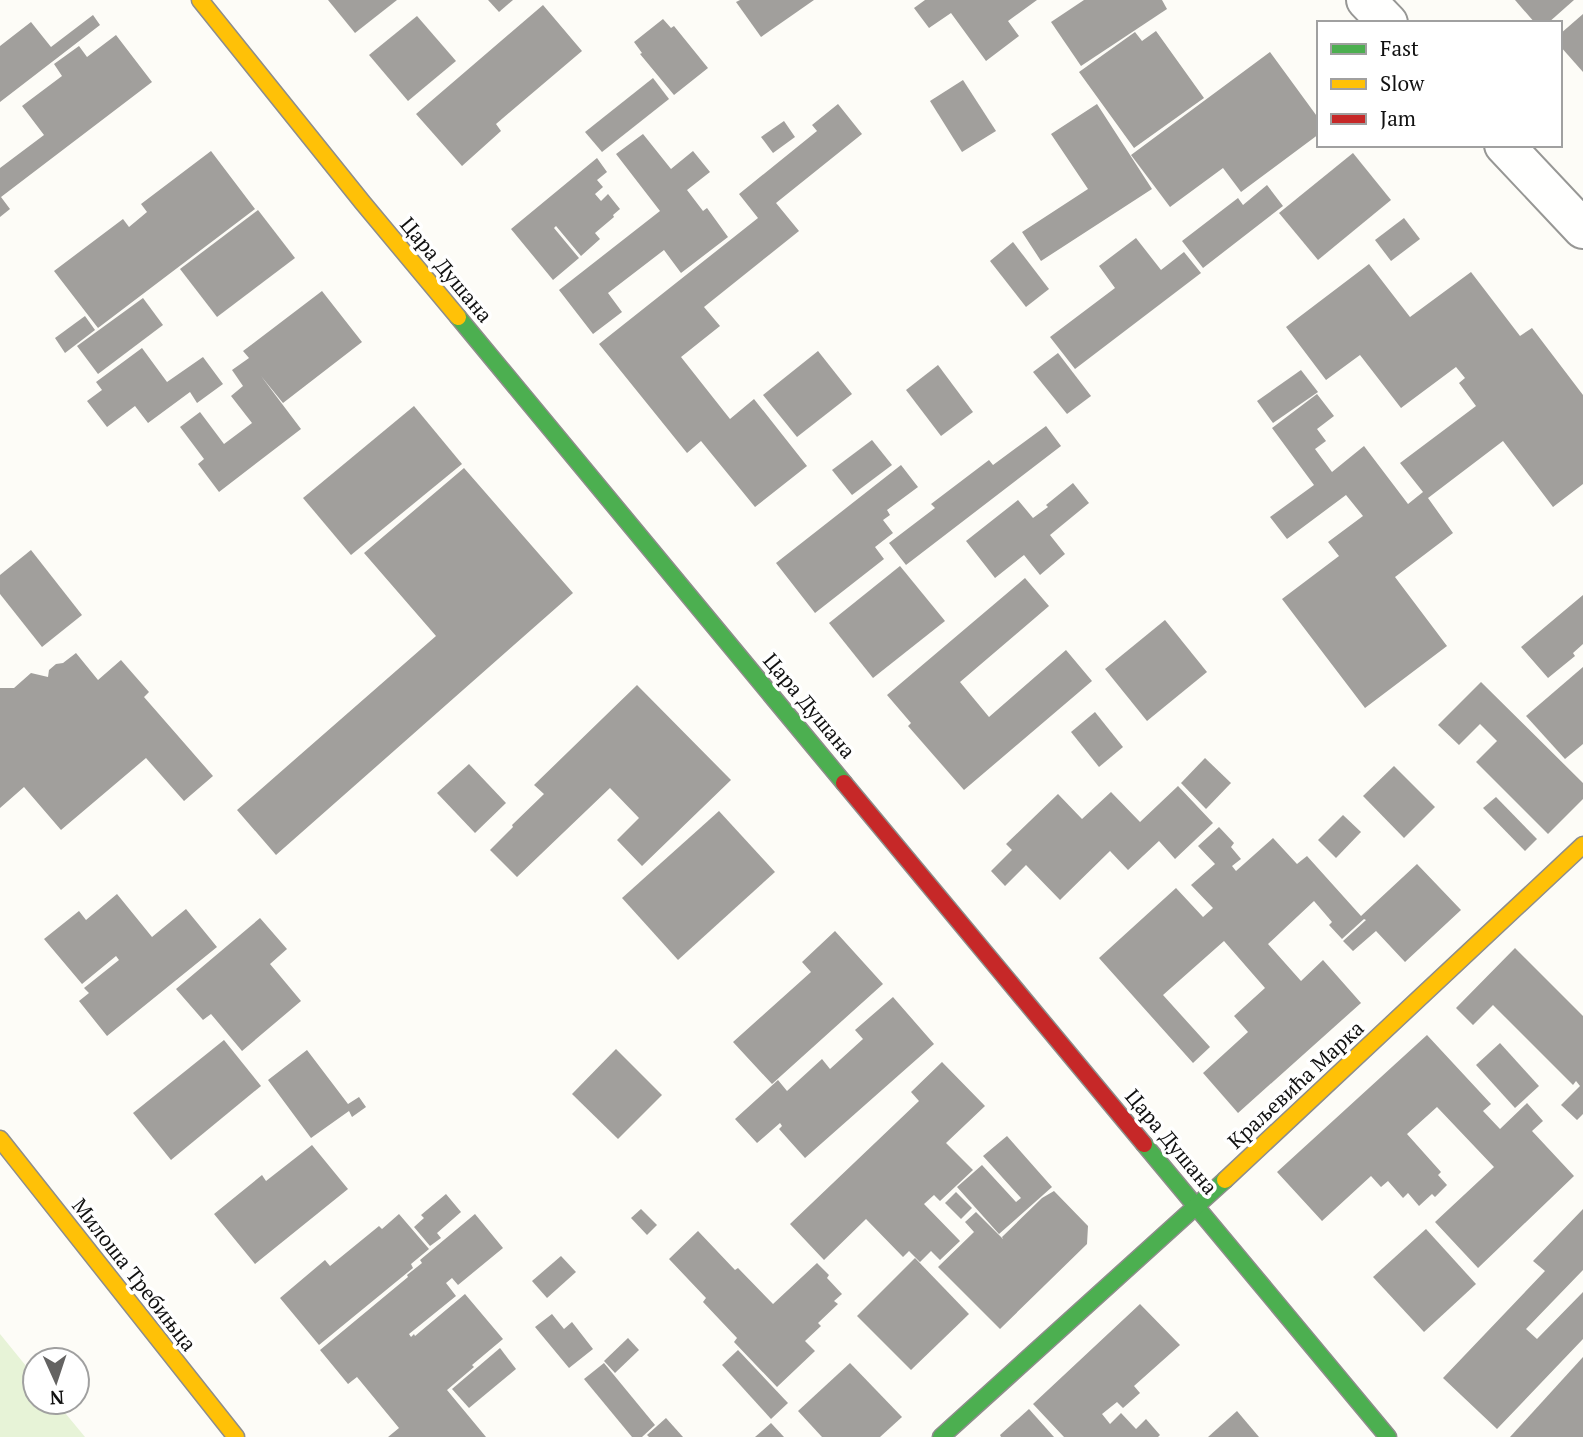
<svg xmlns="http://www.w3.org/2000/svg" width="1583" height="1437" viewBox="0 0 1583 1437" font-family="'PT Serif',serif">
<rect width="100%" height="100%" fill="#fdfcf7"/>
<path fill="#e7f3d7" d="M 0,1334 L 35,1377 L 35,1402 L 56,1402 L 85,1437 L 0,1437 Z"/>
<g fill="#a19f9c">
<path d="M 328,0 L 397,0 L 355,33 Z"/>
<path d="M 488,0 L 513,0 L 499,12 Z"/>
<path d="M 740,0 L 814,0 L 761,37 L 736,2 Z"/>
<path d="M 925,0 L 1037,0 L 1008,21 L 1019,36 L 986,61 L 951,13 L 929,28 L 914,8 Z"/>
<path d="M 1084,0 L 1162,0 L 1167,9 L 1081,66 L 1051,22 Z"/>
<path d="M 1515,0 L 1574,0 L 1548,23 L 1535,23 Z"/>
<path d="M 543,5 L 582,51 L 496,124 L 501,131 L 462,166 L 416,114 Z"/>
<path d="M 1583,14 L 1583,72 L 1560,46 L 1560,34 Z"/>
<path d="M 93,15 L 100,25 L 0,102 L 0,46 L 31,22 L 51,47 Z"/>
<path d="M 417,16 L 456,61 L 408,101 L 369,55 Z"/>
<path d="M 663,19 L 671,28 L 674,26 L 708,68 L 674,95 L 640,54 L 642,53 L 634,42 Z"/>
<path d="M 1156,31 L 1204,98 L 1134,148 L 1079,72 L 1135,32 L 1142,41 Z"/>
<path d="M 116,35 L 152,82 L 1,197 L 10,209 L 0,217 L 0,168 L 44,135 L 22,106 L 62,76 L 54,64 L 79,46 L 87,57 Z"/>
<path d="M 1270,52 L 1319,119 L 1319,134 L 1241,192 L 1223,168 L 1170,207 L 1131,155 Z"/>
<path d="M 653,78 L 669,99 L 602,152 L 585,132 Z"/>
<path d="M 963,80 L 996,131 L 962,152 L 930,101 Z"/>
<path d="M 838,104 L 862,134 L 776,203 L 799,231 L 704,307 L 720,326 L 681,357 L 730,419 L 754,399 L 807,466 L 755,507 L 701,441 L 687,453 L 599,344 L 758,218 L 739,194 L 817,131 L 812,125 Z"/>
<path d="M 1097,104 L 1152,189 L 1041,261 L 1022,232 L 1088,189 L 1051,134 Z"/>
<path d="M 784,121 L 795,137 L 773,153 L 761,137 Z"/>
<path d="M 643,134 L 671,169 L 693,151 L 710,172 L 687,190 L 703,211 L 707,208 L 728,237 L 681,273 L 664,250 L 608,293 L 622,312 L 593,334 L 559,290 L 660,211 L 616,154 Z"/>
<path d="M 211,151 L 255,209 L 98,328 L 54,271 L 123,219 L 129,227 L 147,212 L 141,204 Z"/>
<path d="M 1353,153 L 1391,200 L 1318,260 L 1279,213 Z"/>
<path d="M 597,158 L 607,172 L 597,180 L 603,187 L 595,194 L 601,201 L 608,194 L 620,209 L 613,215 L 614,217 L 595,233 L 600,239 L 581,256 L 556,226 L 554,228 L 579,258 L 553,280 L 511,229 Z"/>
<path d="M 1267,185 L 1283,206 L 1203,268 L 1182,241 L 1238,198 L 1243,205 Z"/>
<path d="M 258,210 L 295,258 L 217,317 L 180,269 Z"/>
<path d="M 1404,218 L 1420,239 L 1391,261 L 1375,240 Z"/>
<path d="M 1136,238 L 1161,270 L 1184,252 L 1201,273 L 1075,369 L 1050,337 L 1115,288 L 1099,266 Z"/>
<path d="M 1013,242 L 1049,289 L 1026,307 L 990,261 Z"/>
<path d="M 1369,264 L 1410,317 L 1471,272 L 1520,336 L 1532,328 L 1583,395 L 1583,484 L 1553,507 L 1503,441 L 1428,498 L 1453,533 L 1395,577 L 1447,646 L 1365,708 L 1282,599 L 1339,556 L 1328,542 L 1363,516 L 1346,495 L 1287,539 L 1270,517 L 1314,485 L 1272,428 L 1317,394 L 1334,416 L 1317,429 L 1326,441 L 1315,449 L 1332,472 L 1364,446 L 1408,504 L 1423,492 L 1400,463 L 1476,406 L 1459,383 L 1465,378 L 1456,367 L 1401,408 L 1360,355 L 1326,380 L 1286,327 Z"/>
<path d="M 322,291 L 362,342 L 283,403 L 261,376 L 301,429 L 219,492 L 198,464 L 204,459 L 180,427 L 200,412 L 224,444 L 252,423 L 231,396 L 243,386 L 232,370 L 249,358 L 243,351 Z"/>
<path d="M 143,298 L 163,325 L 98,374 L 77,346 Z"/>
<path d="M 85,316 L 95,330 L 65,353 L 55,338 Z"/>
<path d="M 142,348 L 167,382 L 203,357 L 223,384 L 197,403 L 190,392 L 148,423 L 135,406 L 107,427 L 87,401 L 102,390 L 96,382 Z"/>
<path d="M 818,351 L 852,394 L 797,437 L 763,395 Z"/>
<path d="M 1058,353 L 1091,396 L 1067,414 L 1033,372 Z"/>
<path d="M 938,365 L 973,412 L 941,436 L 906,390 Z"/>
<path d="M 1301,370 L 1318,392 L 1273,423 L 1257,401 Z"/>
<path d="M 414,406 L 462,464 L 351,555 L 303,498 Z"/>
<path d="M 1046,426 L 1061,446 L 906,565 L 889,543 L 935,508 L 931,504 L 989,460 L 993,465 Z"/>
<path d="M 872,440 L 892,465 L 852,495 L 832,470 Z"/>
<path d="M 901,465 L 918,487 L 887,510 L 890,515 L 883,520 L 893,533 L 875,547 L 884,559 L 815,613 L 776,563 Z"/>
<path d="M 464,468 L 573,593 L 276,855 L 237,810 L 436,636 L 364,553 Z"/>
<path d="M 1073,483 L 1089,503 L 1050,535 L 1065,554 L 1040,575 L 1024,555 L 995,578 L 966,541 L 1018,500 L 1033,518 L 1048,507 L 1046,505 Z"/>
<path d="M 31,550 L 82,615 L 42,647 L 0,594 L 0,575 Z"/>
<path d="M 900,566 L 945,621 L 873,678 L 829,623 Z"/>
<path d="M 1025,578 L 1049,606 L 960,682 L 989,717 L 1066,650 L 1092,681 L 964,790 L 908,726 L 911,723 L 887,695 Z"/>
<path d="M 1583,595 L 1583,644 L 1573,653 L 1575,656 L 1548,678 L 1521,647 Z"/>
<path d="M 1165,620 L 1207,672 L 1147,721 L 1105,669 Z"/>
<path d="M 76,653 L 98,680 L 121,660 L 149,692 L 144,697 L 213,776 L 184,801 L 146,758 L 61,830 L 24,787 L 0,808 L 0,688 L 14,688 L 31,673 L 48,677 L 49,670 L 56,664 L 63,663 Z"/>
<path d="M 1583,667 L 1583,744 L 1565,759 L 1526,716 Z"/>
<path d="M 1481,682 L 1583,783 L 1583,799 L 1548,834 L 1476,762 L 1497,741 L 1480,724 L 1459,745 L 1438,725 Z"/>
<path d="M 637,685 L 731,780 L 642,866 L 617,840 L 639,818 L 610,788 L 517,877 L 490,850 L 513,827 L 512,825 L 544,794 L 534,785 Z"/>
<path d="M 1095,712 L 1123,747 L 1099,767 L 1071,732 Z"/>
<path d="M 1205,758 L 1231,783 L 1206,809 L 1181,783 Z"/>
<path d="M 469,764 L 506,803 L 475,833 L 437,793 Z"/>
<path d="M 1394,766 L 1435,807 L 1404,838 L 1363,796 Z"/>
<path d="M 1178,786 L 1213,823 L 1175,859 L 1159,841 L 1128,870 L 1110,851 L 1060,900 L 1026,865 L 1005,886 L 991,871 L 1012,850 L 1006,844 L 1058,794 L 1082,819 L 1111,792 L 1140,822 Z"/>
<path d="M 1496,797 L 1537,839 L 1525,851 L 1483,808 Z"/>
<path d="M 719,811 L 775,872 L 678,960 L 622,898 Z"/>
<path d="M 1343,815 L 1361,832 L 1336,858 L 1318,840 Z"/>
<path d="M 1219,827 L 1234,843 L 1231,847 L 1241,859 L 1232,866 L 1236,871 L 1273,838 L 1297,864 L 1307,856 L 1361,916 L 1417,864 L 1461,910 L 1405,962 L 1376,931 L 1353,951 L 1343,941 L 1366,920 L 1364,919 L 1342,939 L 1329,925 L 1332,922 L 1314,901 L 1268,944 L 1301,981 L 1323,960 L 1361,1003 L 1238,1113 L 1203,1073 L 1248,1032 L 1234,1016 L 1265,988 L 1224,941 L 1163,995 L 1210,1047 L 1193,1063 L 1099,958 L 1176,888 L 1203,917 L 1213,908 L 1191,885 L 1215,864 L 1198,846 Z"/>
<path d="M 117,894 L 152,937 L 186,909 L 217,947 L 107,1036 L 79,1001 L 89,993 L 84,988 L 119,960 L 116,956 L 82,984 L 44,939 L 79,911 L 86,920 Z"/>
<path d="M 260,918 L 287,949 L 270,964 L 301,1001 L 242,1051 L 211,1014 L 203,1020 L 176,989 Z"/>
<path d="M 835,931 L 883,984 L 772,1084 L 733,1042 L 811,972 L 802,962 Z"/>
<path d="M 1515,948 L 1583,1016 L 1583,1114 L 1577,1120 L 1561,1105 L 1580,1086 L 1576,1081 L 1573,1085 L 1493,1005 L 1473,1025 L 1456,1008 Z"/>
<path d="M 893,997 L 934,1044 L 805,1158 L 779,1129 L 782,1126 L 780,1123 L 757,1143 L 735,1119 L 778,1080 L 787,1091 L 822,1059 L 830,1069 L 863,1039 L 855,1030 Z"/>
<path d="M 1427,1035 L 1491,1104 L 1483,1111 L 1500,1129 L 1527,1103 L 1543,1121 L 1532,1131 L 1574,1176 L 1478,1268 L 1435,1222 L 1494,1167 L 1437,1107 L 1407,1134 L 1441,1172 L 1438,1175 L 1447,1185 L 1435,1197 L 1432,1194 L 1419,1206 L 1408,1193 L 1403,1198 L 1388,1181 L 1381,1187 L 1371,1176 L 1322,1221 L 1277,1172 Z"/>
<path d="M 224,1040 L 261,1086 L 171,1160 L 133,1113 Z"/>
<path d="M 1500,1043 L 1539,1086 L 1515,1108 L 1476,1065 Z"/>
<path d="M 616,1049 L 662,1095 L 618,1139 L 572,1094 Z"/>
<path d="M 307,1050 L 348,1104 L 359,1097 L 366,1107 L 352,1117 L 349,1111 L 311,1138 L 268,1080 Z"/>
<path d="M 942,1062 L 985,1106 L 946,1143 L 973,1170 L 940,1201 L 934,1195 L 924,1204 L 960,1241 L 940,1260 L 931,1251 L 920,1262 L 909,1251 L 903,1257 L 866,1219 L 824,1260 L 790,1224 L 919,1101 L 911,1092 Z"/>
<path d="M 1007,1136 L 1052,1187 L 999,1234 L 957,1187 L 982,1165 L 1016,1202 L 1021,1198 L 983,1156 Z"/>
<path d="M 312,1145 L 348,1189 L 255,1264 L 214,1214 L 262,1175 L 266,1181 Z"/>
<path d="M 1054,1191 L 1088,1226 L 1087,1244 L 1000,1329 L 938,1267 L 974,1232 L 965,1222 L 976,1212 L 1003,1239 L 1002,1237 L 1042,1198 Z"/>
<path d="M 956,1192 L 972,1208 L 961,1219 L 945,1203 Z"/>
<path d="M 446,1194 L 461,1212 L 437,1233 L 441,1238 L 430,1246 L 414,1227 L 424,1218 L 421,1215 Z"/>
<path d="M 641,1209 L 657,1225 L 647,1235 L 631,1218 Z"/>
<path d="M 1583,1209 L 1583,1270 L 1526,1329 L 1537,1339 L 1583,1292 L 1583,1339 L 1497,1429 L 1443,1378 L 1545,1271 L 1533,1261 Z"/>
<path d="M 399,1214 L 429,1249 L 411,1264 L 413,1268 L 319,1345 L 280,1298 L 325,1260 L 330,1266 L 379,1226 L 382,1229 Z"/>
<path d="M 475,1214 L 503,1248 L 458,1285 L 452,1278 L 446,1283 L 456,1296 L 409,1334 L 411,1337 L 414,1334 L 415,1336 L 465,1294 L 503,1339 L 472,1365 L 474,1367 L 447,1390 L 486,1437 L 388,1437 L 399,1428 L 357,1377 L 348,1384 L 320,1350 L 408,1277 L 407,1275 L 422,1263 L 420,1260 Z"/>
<path d="M 1426,1229 L 1476,1284 L 1424,1332 L 1373,1277 Z"/>
<path d="M 698,1231 L 735,1270 L 738,1268 L 773,1304 L 817,1263 L 829,1275 L 827,1278 L 842,1294 L 834,1301 L 838,1304 L 818,1323 L 821,1326 L 805,1341 L 815,1351 L 777,1387 L 734,1342 L 737,1338 L 703,1302 L 706,1298 L 669,1259 Z"/>
<path d="M 561,1256 L 576,1272 L 547,1298 L 532,1281 Z"/>
<path d="M 915,1258 L 969,1314 L 911,1370 L 857,1316 Z"/>
<path d="M 1140,1304 L 1180,1345 L 1134,1386 L 1140,1393 L 1123,1408 L 1117,1402 L 1102,1414 L 1110,1424 L 1121,1413 L 1136,1429 L 1146,1419 L 1160,1435 L 1158,1437 L 1064,1437 L 1033,1404 Z"/>
<path d="M 552,1314 L 564,1329 L 572,1322 L 593,1349 L 569,1368 L 535,1327 Z"/>
<path d="M 628,1338 L 639,1350 L 615,1373 L 604,1361 Z"/>
<path d="M 500,1348 L 516,1369 L 469,1408 L 452,1389 Z"/>
<path d="M 738,1350 L 788,1403 L 771,1419 L 722,1365 Z"/>
<path d="M 1583,1357 L 1583,1437 L 1510,1437 Z"/>
<path d="M 604,1363 L 655,1425 L 642,1437 L 632,1437 L 584,1379 Z"/>
<path d="M 850,1363 L 902,1417 L 880,1437 L 822,1437 L 798,1411 Z"/>
<path d="M 1029,1409 L 1054,1437 L 1001,1437 L 1000,1435 Z"/>
<path d="M 1237,1411 L 1259,1437 L 1208,1437 Z"/>
<path d="M 666,1418 L 683,1437 L 649,1437 L 647,1435 Z"/>
<path d="M 771,1423 L 784,1437 L 755,1437 Z"/>
</g>
<g fill="none" stroke-linecap="round" stroke-linejoin="round">
<g stroke="#979795" stroke-width="42">
<g id="street">
<path d="M 1366,0 L 1388,23"/>
<path d="M 1504,145 L 1583,229"/>
</g>
</g>
<g stroke="#8e8d8b" stroke-width="19">
<g id="fast">
<path d="M 458,317 L 844,783"/>
<path d="M 1144,1144 L 1388,1437"/>
<path d="M 941,1437 L 1225,1180"/>
</g>
</g>
<g stroke="#8e8d8b" stroke-width="19">
<g id="slow">
<path d="M 200,0 L 363,203 L 458,317"/>
<path d="M 0,1139 L 236,1437"/>
<path d="M 1225,1180 L 1583,845"/>
</g>
</g>
<g stroke="#8e8d8b" stroke-width="19">
<path id="jam" d="M 844,783 L 1144,1144"/>
</g>
<use href="#street" stroke="#fffffe" stroke-width="38"/>
<use href="#fast" stroke="#4caf50" stroke-width="16"/>
<use href="#slow" stroke="#ffc107" stroke-width="16"/>
<use href="#jam" stroke="#c62828" stroke-width="16"/>
</g>
<g text-anchor="middle" stroke-width="7" stroke-linejoin="round" paint-order="stroke">
<g font-size="21" fill="#111" stroke="#fff">
<text transform="translate(446 270) rotate(50)" y="7">Цара Душана</text>
<text transform="translate(809 706) rotate(50)" y="7">Цара Душана</text>
<text transform="translate(1296 1085) rotate(-43)" y="7">Краљевића Марка</text>
<text transform="translate(1171 1142) rotate(50)" y="7">Цара Душана</text>
<text transform="translate(134 1275) rotate(52)" y="7">Милоша Требињца</text>
</g>
</g>
<rect x="1317" y="21" width="245" height="126" fill="#ffffff" stroke="#a0a0a0" stroke-width="2"/>
<rect x="1331" y="44" width="35" height="10" fill="#4caf50" stroke="#a0a0a0" stroke-width="2"/>
<text x="1380" y="56" font-size="21" fill="#111111">Fast</text>
<rect x="1331" y="79" width="35" height="10" fill="#ffc107" stroke="#a0a0a0" stroke-width="2"/>
<text x="1380" y="91" font-size="21" fill="#111111">Slow</text>
<rect x="1331" y="114" width="35" height="10" fill="#c62828" stroke="#a0a0a0" stroke-width="2"/>
<text x="1380" y="126" font-size="21" fill="#111111">Jam</text>
<g transform="translate(56 1381) rotate(177)"><circle r="33" fill="#ffffff" stroke="#a0a0a0" stroke-width="2"/>
<path d="M0-5L12 26L0 18L-12 26Z" fill="#646362"/>
<text y="-10" font-size="19" font-weight="bold" text-anchor="middle" fill="#111111">N</text>
</g>
</svg>
